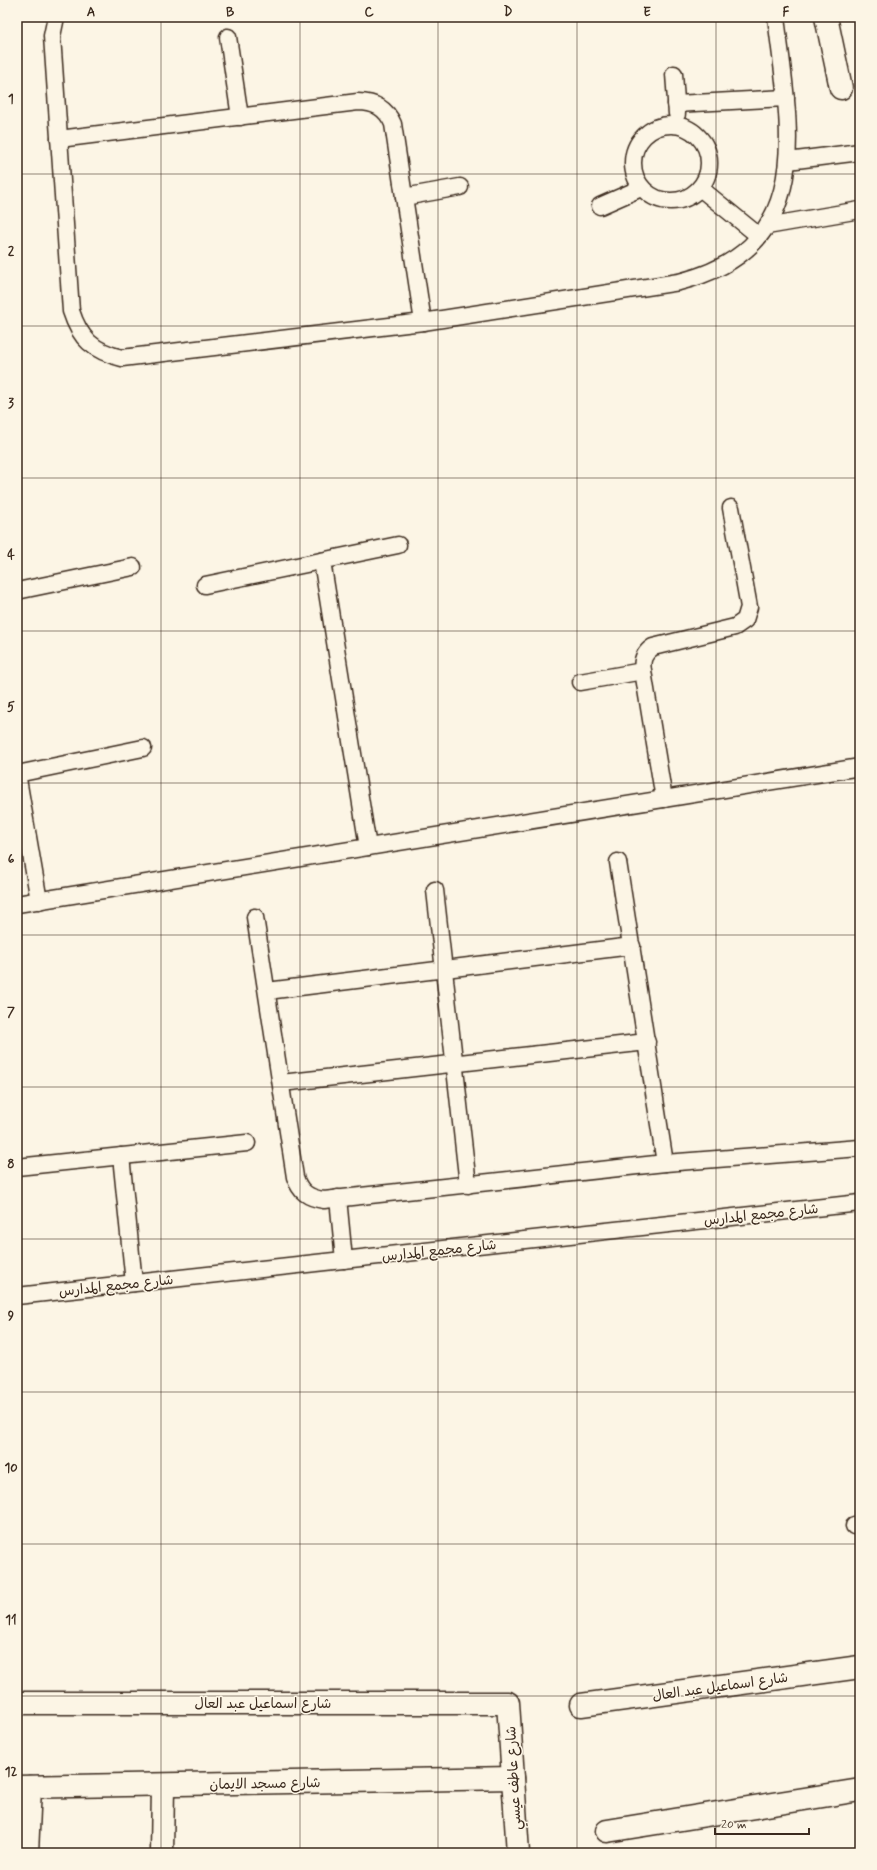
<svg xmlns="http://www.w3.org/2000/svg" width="877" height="1870" viewBox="0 0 877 1870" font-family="Mynerve,'Playpen Sans Arabic',sans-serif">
<rect width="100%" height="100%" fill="#fcf5e5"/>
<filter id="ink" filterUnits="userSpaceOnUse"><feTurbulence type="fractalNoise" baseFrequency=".025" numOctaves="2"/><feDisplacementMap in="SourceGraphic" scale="8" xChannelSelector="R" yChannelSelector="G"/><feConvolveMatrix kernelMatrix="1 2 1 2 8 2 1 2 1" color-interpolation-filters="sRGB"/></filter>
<g filter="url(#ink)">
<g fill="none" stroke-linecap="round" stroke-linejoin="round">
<g stroke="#3b2a1e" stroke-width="19">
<g id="service">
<path d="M 56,17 L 52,36 L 71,311 C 80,339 93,351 122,358 L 423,322 L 679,282 C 819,247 789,127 776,17"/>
<path d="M 228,37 L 240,117"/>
<path d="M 674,74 L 677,114"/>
<path d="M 676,104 L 786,98"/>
<circle cx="671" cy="163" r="38"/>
<path d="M 59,139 L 358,102 C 375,102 386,108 393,124 L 423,322"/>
<path d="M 788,161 L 860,152"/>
<path d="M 700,188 L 759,236"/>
<path d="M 404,197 L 460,187"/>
<path d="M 600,206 L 641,188"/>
<path d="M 767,226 L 860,210"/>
<path d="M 322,561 L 368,847"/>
<path d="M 205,585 L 398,545"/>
<path d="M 17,591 L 133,567"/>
<path d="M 580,682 L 643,671"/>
<path d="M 17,773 L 39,901"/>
<path d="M 17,774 L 143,748"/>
<path d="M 664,799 L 643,671 C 641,660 644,653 653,647 L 735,627 L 745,620 L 749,607 L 731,508"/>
<path d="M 618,862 L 665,1163"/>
<path d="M 435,890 L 468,1185"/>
<path d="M 17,904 L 860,767"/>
<path d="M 255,917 L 295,1177 C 300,1192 308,1198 324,1200 L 665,1163 L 860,1148"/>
<path d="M 267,991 L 632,946"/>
<path d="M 281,1083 L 647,1042"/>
<path d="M 121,1156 L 134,1283"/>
<path d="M 17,1167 L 247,1143"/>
<path d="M 338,1198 L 344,1260"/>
<path d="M 17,1296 L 860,1203"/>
<path d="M 854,1526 L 860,1525"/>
</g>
</g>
<g stroke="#3b2a1e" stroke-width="25">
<g id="minor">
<path d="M 826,17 L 841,88"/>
<path d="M 17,1703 L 508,1703 L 518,1853"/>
<path d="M 581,1705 L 860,1667"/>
<path d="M 17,1787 L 513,1778"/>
<path d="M 607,1831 L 860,1790"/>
<path d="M 27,1853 L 30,1787"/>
<path d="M 162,1853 L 163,1785"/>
</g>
</g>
<use href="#service" stroke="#fcf5e5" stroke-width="16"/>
<use href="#minor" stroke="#fcf5e5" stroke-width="22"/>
</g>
</g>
<path fill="none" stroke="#3b2a1e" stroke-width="1" stroke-opacity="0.55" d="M 161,17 L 161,1853M 300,17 L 300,1853M 438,17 L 438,1853M 577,17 L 577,1853M 716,17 L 716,1853M 17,174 L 860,174M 17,326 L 860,326M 17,478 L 860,478M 17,631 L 860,631M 17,783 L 860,783M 17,935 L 860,935M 17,1087 L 860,1087M 17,1239 L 860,1239M 17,1392 L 860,1392M 17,1544 L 860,1544M 17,1696 L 860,1696"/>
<g text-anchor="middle" stroke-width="3" stroke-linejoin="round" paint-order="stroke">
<g font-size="14" fill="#3b2a1e" stroke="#fcf5e5">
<text transform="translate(761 1214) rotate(-6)" y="5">شارع مجمع المدارس</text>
<text transform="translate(439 1250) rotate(-6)" y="5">شارع مجمع المدارس</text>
<text transform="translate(116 1285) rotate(-6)" y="5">شارع مجمع المدارس</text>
<text transform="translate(720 1686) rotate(-8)" y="5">شارع اسماعيل عبد العال</text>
<text x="263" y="1708">شارع اسماعيل عبد العال</text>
<text transform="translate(513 1778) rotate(-93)" y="5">شارع عاطف عيسي</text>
<text transform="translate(265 1783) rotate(-1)" y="5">شارع مسجد الايمان</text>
</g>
</g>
<rect width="877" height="1870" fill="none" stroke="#fcf5e5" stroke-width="44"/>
<path d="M715 1828v6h94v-6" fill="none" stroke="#3b2a1e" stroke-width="2"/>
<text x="721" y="1828" font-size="12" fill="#3b2a1e" stroke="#fcf5e5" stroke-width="3" paint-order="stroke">20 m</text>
<rect x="22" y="22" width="833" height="1826" fill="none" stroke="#3b2a1e" stroke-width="1.5"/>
<g font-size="13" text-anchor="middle" font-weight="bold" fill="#3b2a1e">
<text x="91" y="16">A</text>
<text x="230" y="16">B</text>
<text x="369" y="16">C</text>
<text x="508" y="16">D</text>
<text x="647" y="16">E</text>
<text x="786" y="16">F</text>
<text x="11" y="103">1</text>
<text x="11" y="255">2</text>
<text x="11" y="407">3</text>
<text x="11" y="559">4</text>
<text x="11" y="711">5</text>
<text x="11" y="863">6</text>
<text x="11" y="1016">7</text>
<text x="11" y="1168">8</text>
<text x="11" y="1320">9</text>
<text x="11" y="1472">10</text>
<text x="11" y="1624">11</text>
<text x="11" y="1776">12</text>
</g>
</svg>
